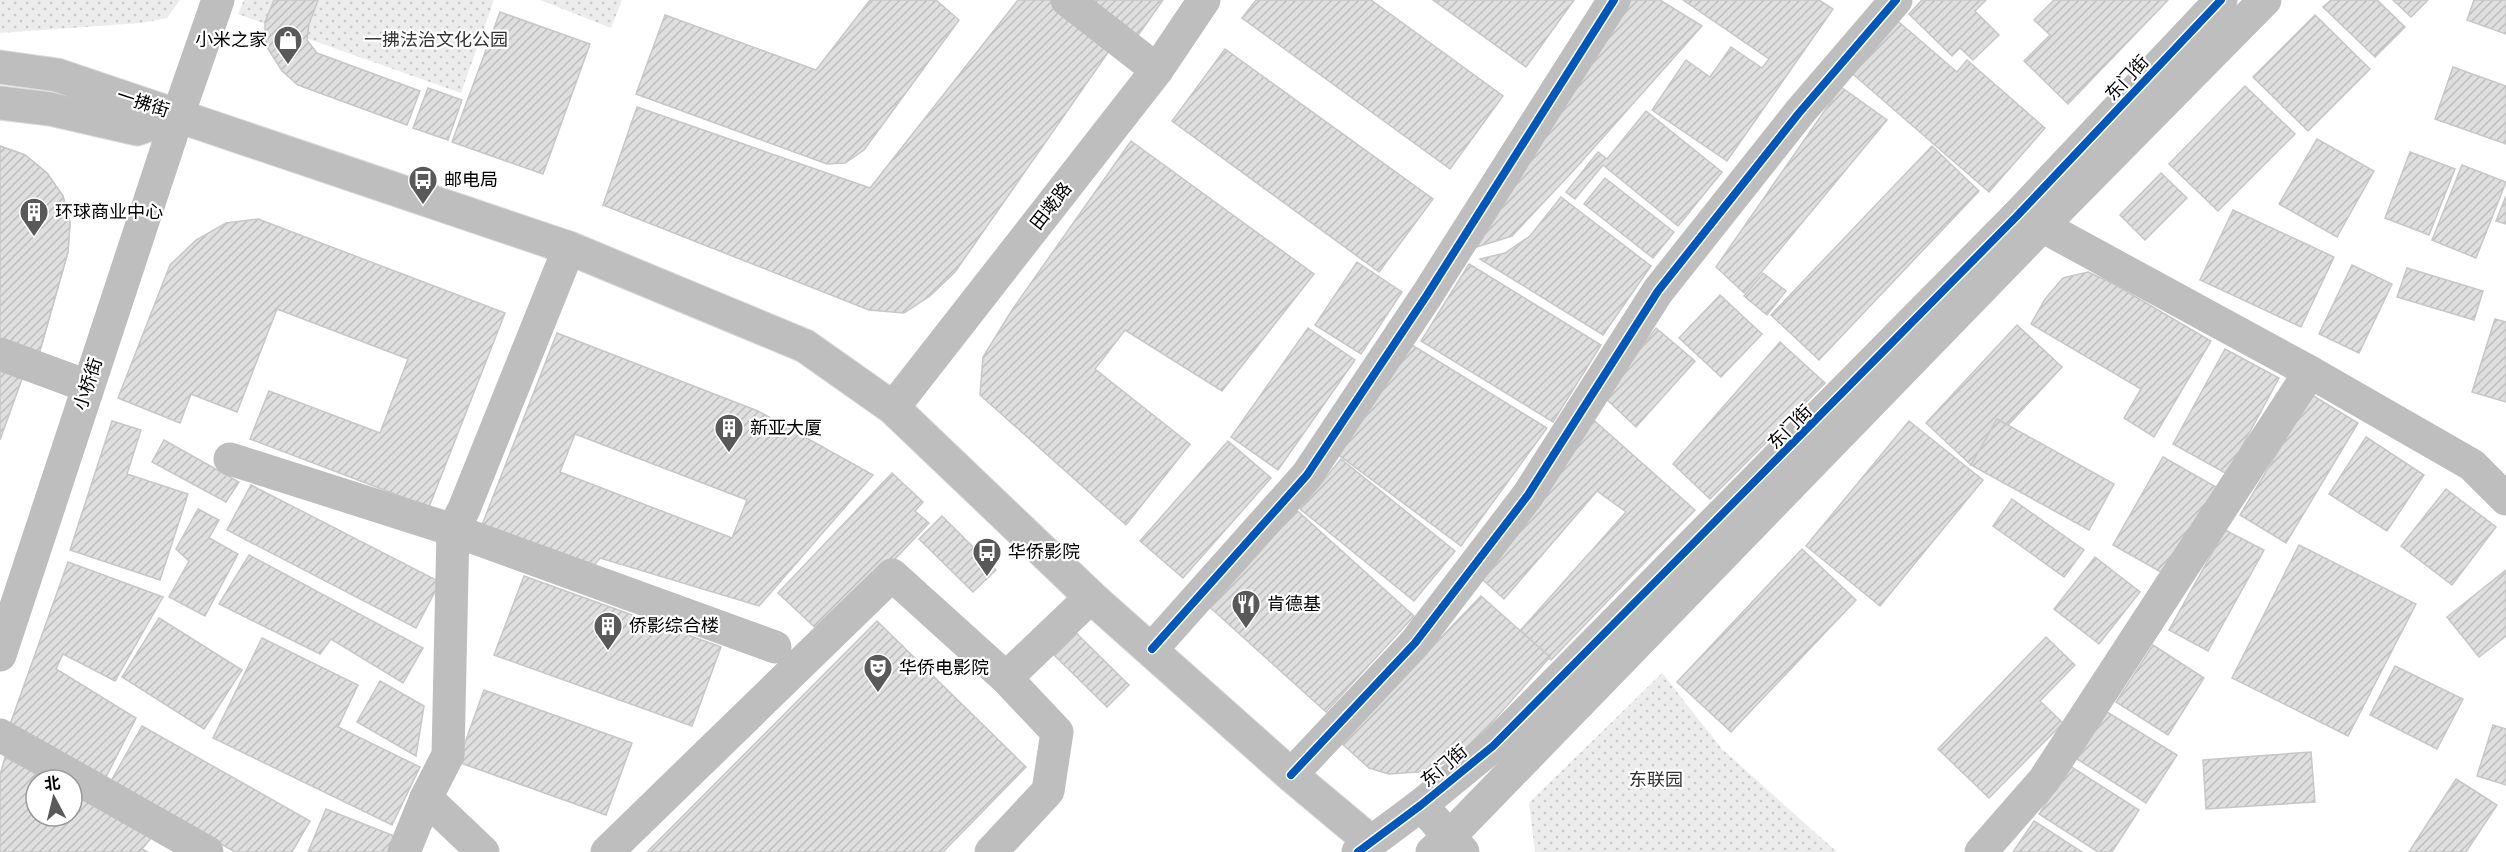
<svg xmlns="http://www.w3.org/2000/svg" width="2506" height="852" viewBox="0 0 2506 852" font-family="Figtree,'Noto Sans SC',sans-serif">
<defs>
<pattern id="green-dots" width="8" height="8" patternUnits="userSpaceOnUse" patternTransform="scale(1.5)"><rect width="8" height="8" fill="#ececec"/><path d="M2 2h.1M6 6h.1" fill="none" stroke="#c9c9c9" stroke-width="1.8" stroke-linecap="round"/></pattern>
<pattern id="building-hatch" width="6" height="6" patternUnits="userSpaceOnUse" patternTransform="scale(1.5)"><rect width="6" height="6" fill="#dfdfdf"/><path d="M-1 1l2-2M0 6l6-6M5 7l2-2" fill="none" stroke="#bebebe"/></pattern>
</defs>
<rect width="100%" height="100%" fill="#fff"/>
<g fill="url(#green-dots)">
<path d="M 0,0 L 180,0 L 167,18 L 141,23 L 0,33 Z"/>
<path d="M 244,0 L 494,0 L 461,93 L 238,14 Z"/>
<path d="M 540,0 L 622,0 L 611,28 Z"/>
<path d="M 1662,673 L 1722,749 L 1837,852 L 1535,852 L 1529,803 Z"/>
</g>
<g fill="url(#building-hatch)" stroke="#c7c7c7" stroke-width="1.5" fill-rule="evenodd">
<path d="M 274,0 L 318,0 L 309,24 L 307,40 L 317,53 L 420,91 L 407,125 L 298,85 L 282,71 L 267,47 L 265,33 L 265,22 Z"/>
<path d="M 870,0 L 936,0 L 959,20 L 864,150 L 845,163 L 827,164 L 636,94 L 665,15 L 816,70 Z"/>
<path d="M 1018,0 L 1056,0 L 1114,44 L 955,272 L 930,296 L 904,313 L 869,310 L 603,205 L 637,107 L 870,188 Z"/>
<path d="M 1090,0 L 1163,0 L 1137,37 Z"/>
<path d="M 1256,0 L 1371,0 L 1503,96 L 1450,169 L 1242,18 Z"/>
<path d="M 1433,0 L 1574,0 L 1526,67 Z"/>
<path d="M 1631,0 L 1660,0 L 1702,26 L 1574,170 L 1512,236 L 1477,247 Z"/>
<path d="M 1683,0 L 1819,0 L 1833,9 L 1727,161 L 1652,110 L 1686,60 L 1710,77 L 1731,47 L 1762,68 L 1769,59 Z"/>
<path d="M 1922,0 L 1986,0 L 1975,11 L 1999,35 L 1973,60 L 1960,48 L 1952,56 L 1909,14 Z"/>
<path d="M 2054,0 L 2168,0 L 2068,104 L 2024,61 L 2050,35 L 2034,20 Z"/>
<path d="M 2331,0 L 2377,0 L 2405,27 L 2375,57 L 2323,7 Z"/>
<path d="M 2393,0 L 2428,0 L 2411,17 Z"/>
<path d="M 2474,0 L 2506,0 L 2506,34 L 2467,20 Z"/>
<path d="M 500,12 L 590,44 L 543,174 L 452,142 Z"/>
<path d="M 2315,15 L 2370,69 L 2308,131 L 2253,77 Z"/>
<path d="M 1893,17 L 1957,72 L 1967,60 L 2045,128 L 1989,192 L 1847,69 Z"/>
<path d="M 1225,49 L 1433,199 L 1379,272 L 1172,121 Z"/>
<path d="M 2453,67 L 2506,86 L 2506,144 L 2435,119 Z"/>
<path d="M 2245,86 L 2295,134 L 2218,211 L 2169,164 Z"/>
<path d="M 1841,87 L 1887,120 L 1744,293 L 1716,267 Z"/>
<path d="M 428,88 L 462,100 L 448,140 L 413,128 Z"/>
<path d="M 1646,111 L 1722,172 L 1678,226 L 1603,165 L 1575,199 L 1566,192 L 1598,152 L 1607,159 Z"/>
<path d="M 2317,139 L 2374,171 L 2337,237 L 2279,204 Z"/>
<path d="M 1131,141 L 1314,274 L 1222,391 L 1125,330 L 1095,369 L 1190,444 L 1126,525 L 980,395 L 983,357 L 1012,310 Z"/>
<path d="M 0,146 L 25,155 L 47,173 L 63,196 L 70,223 L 68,252 L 39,354 L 0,342 Z"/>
<path d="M 0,146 L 25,155 L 47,173 L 63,196 L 70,223 L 68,252 L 39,354 L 0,342 Z"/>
<path d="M 1932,146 L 1979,191 L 1819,360 L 1771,315 Z"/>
<path d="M 2410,152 L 2455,169 L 2429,235 L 2385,218 Z"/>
<path d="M 2462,165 L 2506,182 L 2476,258 L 2432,240 Z"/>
<path d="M 2161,173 L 2187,198 L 2145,240 L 2120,215 Z"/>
<path d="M 1605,178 L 1674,232 L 1653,258 L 1584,204 Z"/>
<path d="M 2506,196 L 2506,224 L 2496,221 Z"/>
<path d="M 1561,197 L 1651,266 L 1603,335 L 1480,259 L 1505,253 L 1530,236 Z"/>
<path d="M 2233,210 L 2334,257 L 2301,327 L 2200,280 Z"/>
<path d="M 258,219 L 505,313 L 429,507 L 250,439 L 269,391 L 380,433 L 408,359 L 277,309 L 237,412 L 191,394 L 180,423 L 118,398 L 170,265 L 196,240 L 226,223 Z"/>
<path d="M 1357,262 L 1402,292 L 1361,354 L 1315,325 Z"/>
<path d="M 1469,264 L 1601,345 L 1553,422 L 1421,341 Z"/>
<path d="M 2352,265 L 2392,284 L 2359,353 L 2319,334 Z"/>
<path d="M 2407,268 L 2483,291 L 2474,320 L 2397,297 Z"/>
<path d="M 2088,272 L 2112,283 L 2211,341 L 2154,437 L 2124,418 L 2141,389 L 2031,324 L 2045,299 L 2063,278 Z"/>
<path d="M 1763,273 L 1786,291 L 1767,315 L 1744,296 Z"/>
<path d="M 1720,295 L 1762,334 L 1721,377 L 1679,338 Z"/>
<path d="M 2495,319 L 2506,322 L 2506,402 L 2472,392 Z"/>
<path d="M 2017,325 L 2062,367 L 1971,465 L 1926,423 Z"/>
<path d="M 1308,328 L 1355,360 L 1278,470 L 1231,437 Z"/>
<path d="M 1656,328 L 1695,361 L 1636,427 L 1604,397 Z"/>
<path d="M 557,333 L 758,411 L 873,475 L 759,606 L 600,558 L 588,573 L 480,530 ZM 575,434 L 747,500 L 732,538 L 560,472 Z"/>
<path d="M 1780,342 L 1825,383 L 1710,499 L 1673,464 Z"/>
<path d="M 1412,345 L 1547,428 L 1461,546 L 1332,450 Z"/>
<path d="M 2225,349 L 2279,378 L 2227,474 L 2173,444 Z"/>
<path d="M 0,371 L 22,379 L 0,440 Z"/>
<path d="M 2312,395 L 2358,423 L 2286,543 L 2240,515 Z"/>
<path d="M 1588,415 L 1695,510 L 1551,660 L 1518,633 L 1626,512 L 1597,491 L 1504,599 L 1482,579 Z"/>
<path d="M 1997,419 L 2114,484 L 2089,530 L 1971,465 Z"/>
<path d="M 112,421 L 141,430 L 127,474 L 188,494 L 160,580 L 70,550 Z"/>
<path d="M 1909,421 L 1983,480 L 1880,606 L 1806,546 Z"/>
<path d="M 2366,437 L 2424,475 L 2387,531 L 2329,494 Z"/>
<path d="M 164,440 L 239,482 L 226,502 L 152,462 Z"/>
<path d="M 1228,441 L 1271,478 L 1183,578 L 1140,541 Z"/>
<path d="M 2163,457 L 2216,487 L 2166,575 L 2113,545 Z"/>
<path d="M 1341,459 L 1455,551 L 1414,601 L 1300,509 Z"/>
<path d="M 892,473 L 923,502 L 915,511 L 929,523 L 823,635 L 778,593 Z"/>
<path d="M 251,485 L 440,582 L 416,628 L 227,530 Z"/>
<path d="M 2446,489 L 2496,527 L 2452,585 L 2401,546 Z"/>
<path d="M 2012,499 L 2084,550 L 2064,577 L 1993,526 Z"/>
<path d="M 1292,506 L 1414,616 L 1326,712 L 1204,602 Z"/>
<path d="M 198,509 L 219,520 L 209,538 L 238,554 L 205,616 L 169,597 L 189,561 L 176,549 Z"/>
<path d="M 942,516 L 996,570 L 973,592 L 919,539 Z"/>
<path d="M 2225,530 L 2264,550 L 2208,651 L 2169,630 Z"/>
<path d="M 2299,545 L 2416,604 L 2348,736 L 2232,678 Z"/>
<path d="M 1802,549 L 1856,600 L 1731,732 L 1677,682 Z"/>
<path d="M 249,555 L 423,648 L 403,683 L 331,639 L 320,654 L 219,604 Z"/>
<path d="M 2095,557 L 2140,592 L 2099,644 L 2054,609 Z"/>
<path d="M 68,562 L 163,597 L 115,681 L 63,654 L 56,669 L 136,718 L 106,777 L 8,730 Z"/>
<path d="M 2506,570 L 2506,636 L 2479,657 L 2447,617 Z"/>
<path d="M 524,576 L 721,647 L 692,726 L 494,655 Z"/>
<path d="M 1481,596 L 1550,657 L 1473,744 L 1444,763 L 1418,772 L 1389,774 L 1369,768 L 1340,742 Z"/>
<path d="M 159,618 L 242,670 L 204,729 L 122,677 Z"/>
<path d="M 877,621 L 1026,767 L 943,852 L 647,852 Z"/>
<path d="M 1075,632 L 1129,685 L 1107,707 L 1053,654 Z"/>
<path d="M 2046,637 L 2075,665 L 2040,701 L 2063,723 L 1989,798 L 1938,749 Z"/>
<path d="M 262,638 L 358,685 L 338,727 L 420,767 L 392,825 L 213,738 Z"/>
<path d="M 2153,645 L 2204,678 L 2168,735 L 2116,702 Z"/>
<path d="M 2395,666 L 2463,699 L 2437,749 L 2370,715 Z"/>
<path d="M 380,681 L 424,706 L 416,756 L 357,722 Z"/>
<path d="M 484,690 L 632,743 L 606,815 L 458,762 Z"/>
<path d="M 2107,712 L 2177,755 L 2146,803 L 2077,759 Z"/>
<path d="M 2493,725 L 2506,729 L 2506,785 L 2477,776 Z"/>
<path d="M 142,726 L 310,821 L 292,852 L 235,852 L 111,781 Z"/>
<path d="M 2311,752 L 2315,802 L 2206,809 L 2203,760 Z"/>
<path d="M 5,757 L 48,780 L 36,780 L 36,816 L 72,816 L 72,793 L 152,837 L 142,849 L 148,852 L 0,852 L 0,775 Z"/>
<path d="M 2070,766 L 2139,810 L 2112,852 L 2098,852 L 2039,814 Z"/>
<path d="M 2456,779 L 2497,805 L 2466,852 L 2409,852 Z"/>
<path d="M 326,809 L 394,836 L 388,852 L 308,852 Z"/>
<path d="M 2034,821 L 2082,852 L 2013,852 Z"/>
</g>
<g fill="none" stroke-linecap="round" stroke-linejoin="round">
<g stroke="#dbdbdb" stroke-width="35">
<g id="primary">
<path d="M 0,67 L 57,75 L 569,248 L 805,346 L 893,408 L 1091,597 L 1291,775 L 1371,842"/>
<path d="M 0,103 L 50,109 L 137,129 L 178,115"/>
</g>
</g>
<g stroke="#bebebe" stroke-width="33">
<path d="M 1067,0 L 1157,70"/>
<path d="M 178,115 L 218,0"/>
<path d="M 2017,216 L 2042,226 L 2310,372 L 2472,465 L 2506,499"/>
<path d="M 0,354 L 87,386"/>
<path d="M 893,408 L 1157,70 L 1204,0"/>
<path d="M 230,459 L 453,530 L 775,647"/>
<path d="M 1152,649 L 1307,475 L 1427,295 L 1614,0"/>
<path d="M 1006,678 L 1091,597"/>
<path d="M 0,735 L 207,852"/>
<path d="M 1291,775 L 1415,643 L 1528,495 L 1658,291 L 1799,113 L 1896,0"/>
<path d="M 426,798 L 483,852"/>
<path d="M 1421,805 L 1463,852"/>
<path d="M 404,852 L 426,798 L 448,755 L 453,530 L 464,509 L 569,248"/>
<path d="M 607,852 L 892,575 L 1006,678 L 1057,732 L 1048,791 L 991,852"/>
<path d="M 1981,852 L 2044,780 L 2310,372"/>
</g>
<g stroke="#bebebe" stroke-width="33">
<path d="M 0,655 L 178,115"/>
<path d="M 1358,852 L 1421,805 L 1493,746 L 2017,216 L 2221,0"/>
<path d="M 1432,852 L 1449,837 L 2042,226 L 2265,0"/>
</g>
<use href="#primary" stroke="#bebebe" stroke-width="33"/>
<g stroke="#fff" stroke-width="11">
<g id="cycleway">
<path d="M 1152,649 L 1307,475 L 1427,295 L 1614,0"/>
<path d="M 1291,775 L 1415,643 L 1528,495 L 1658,291 L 1799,113 L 1896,0"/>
<path d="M 1358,852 L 1421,805 L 1493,746 L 2017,216 L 2221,0"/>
</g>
</g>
<use href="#cycleway" stroke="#0057b8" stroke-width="8"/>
</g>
<defs>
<g id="shop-pin" transform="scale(1.5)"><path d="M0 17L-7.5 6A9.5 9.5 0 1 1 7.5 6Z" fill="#595959" stroke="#fff"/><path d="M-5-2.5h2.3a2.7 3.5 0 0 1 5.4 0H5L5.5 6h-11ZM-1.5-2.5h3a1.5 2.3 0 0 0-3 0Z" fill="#fff"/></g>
<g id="bus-pin" transform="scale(1.5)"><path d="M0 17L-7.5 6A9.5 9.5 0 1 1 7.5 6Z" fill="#595959" stroke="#fff"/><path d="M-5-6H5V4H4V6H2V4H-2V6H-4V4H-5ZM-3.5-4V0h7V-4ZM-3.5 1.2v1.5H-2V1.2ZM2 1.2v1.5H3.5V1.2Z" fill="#fff"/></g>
<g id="building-pin" transform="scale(1.5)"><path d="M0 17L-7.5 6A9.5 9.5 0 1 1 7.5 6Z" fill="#595959" stroke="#fff"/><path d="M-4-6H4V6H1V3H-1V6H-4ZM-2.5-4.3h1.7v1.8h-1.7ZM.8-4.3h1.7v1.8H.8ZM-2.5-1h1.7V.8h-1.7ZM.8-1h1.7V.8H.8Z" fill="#fff"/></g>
<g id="restaurant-pin" transform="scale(1.5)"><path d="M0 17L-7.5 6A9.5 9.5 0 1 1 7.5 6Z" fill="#595959" stroke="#fff"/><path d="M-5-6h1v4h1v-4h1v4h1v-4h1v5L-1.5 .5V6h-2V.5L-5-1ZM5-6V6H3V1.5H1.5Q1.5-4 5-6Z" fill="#fff"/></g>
<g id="theatre-pin" transform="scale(1.5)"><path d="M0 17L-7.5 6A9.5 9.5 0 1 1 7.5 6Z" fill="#595959" stroke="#fff"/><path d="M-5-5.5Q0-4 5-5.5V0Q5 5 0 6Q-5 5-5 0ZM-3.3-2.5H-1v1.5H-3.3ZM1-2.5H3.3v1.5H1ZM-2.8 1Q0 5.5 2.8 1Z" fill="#fff"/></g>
</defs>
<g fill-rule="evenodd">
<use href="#shop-pin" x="288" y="40"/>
<use href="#bus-pin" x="423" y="180"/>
<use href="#building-pin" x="34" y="212"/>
<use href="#building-pin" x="729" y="428"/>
<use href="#bus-pin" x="987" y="552"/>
<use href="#restaurant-pin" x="1246" y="604"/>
<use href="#building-pin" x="608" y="626"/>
<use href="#theatre-pin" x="878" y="668"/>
</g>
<g text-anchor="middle" stroke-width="4.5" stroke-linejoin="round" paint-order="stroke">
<g font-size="18" fill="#000" stroke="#fff" text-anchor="start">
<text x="267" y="46" text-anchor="end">小米之家</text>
<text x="444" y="186">邮电局</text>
<text x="55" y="218">环球商业中心</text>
<text x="750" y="434">新亚大厦</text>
<text x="1008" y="558">华侨影院</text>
<text x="1267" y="610">肯德基</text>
<text x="629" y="632">侨影综合楼</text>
<text x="899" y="674">华侨电影院</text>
</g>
<g font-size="18" fill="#333" stroke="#fff">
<text x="436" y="46">一拂法治文化公园</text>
<text x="1656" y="786">东联园</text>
</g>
<g font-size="18" fill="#000" stroke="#fff">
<text transform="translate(2127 78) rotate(-47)" y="6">东门街</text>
<text transform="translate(143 103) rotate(18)" y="6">一拂街</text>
<text transform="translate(1051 206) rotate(-52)" y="6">田墘路</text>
<text transform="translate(88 384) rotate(-72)" y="6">小桥街</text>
<text transform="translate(1790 427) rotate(-45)" y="6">东门街</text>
<text transform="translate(1444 766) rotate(-40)" y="6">东门街</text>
</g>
</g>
<g transform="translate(54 798) rotate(353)"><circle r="28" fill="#ffffff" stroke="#999999" stroke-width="1.5"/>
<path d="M0-4.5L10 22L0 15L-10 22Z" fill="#595959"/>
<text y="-9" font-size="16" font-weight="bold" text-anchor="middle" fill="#000000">北</text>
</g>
</svg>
